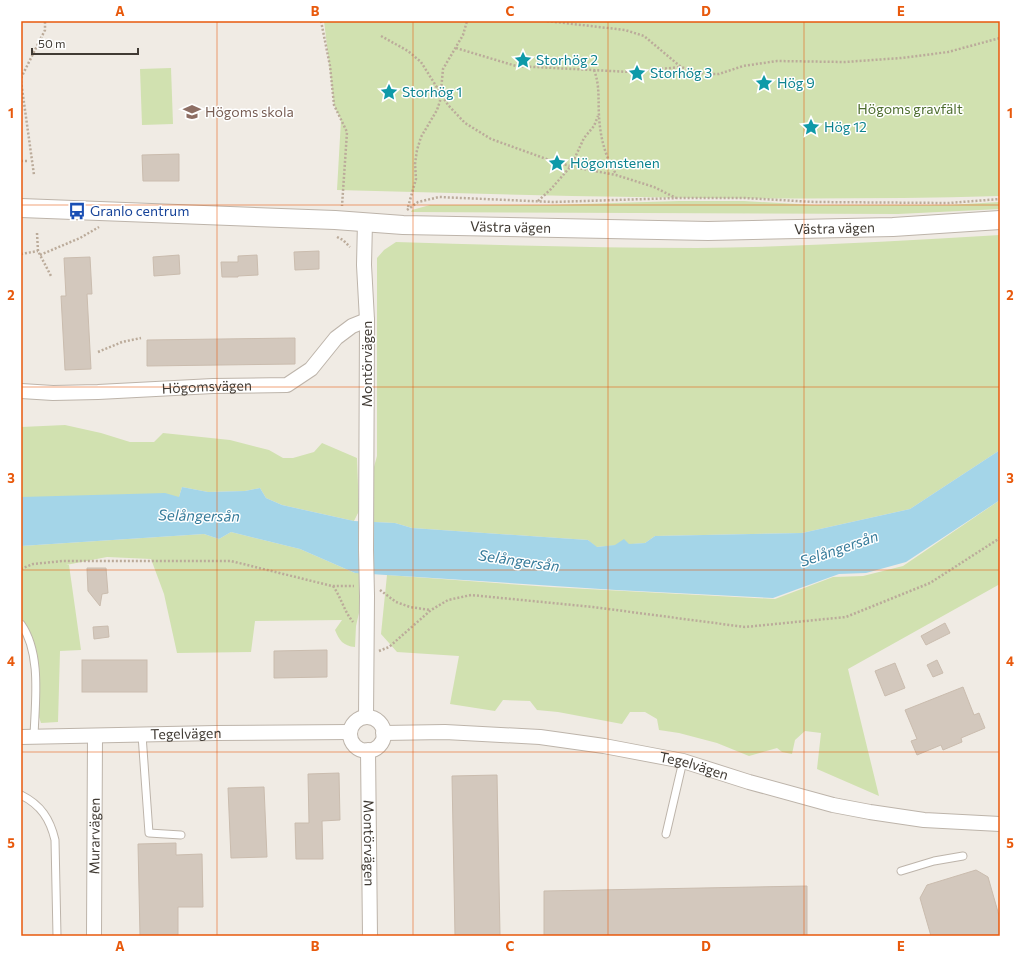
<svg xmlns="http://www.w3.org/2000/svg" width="1021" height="957" viewBox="0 0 1021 957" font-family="Commissioner,sans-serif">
<rect width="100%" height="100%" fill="#f0ebe4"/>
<g fill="#d1e1b0">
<path d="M 324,21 L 1000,21 L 1000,196 C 779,202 558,196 337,190 L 341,120 L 334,105 Z"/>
<path d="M 171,68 L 173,124 L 142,125 L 140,69 Z"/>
<path d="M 679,201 L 744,201 L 814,205 L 948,205 L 1000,202 L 1000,209 L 898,214 L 411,212 L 412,210 L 430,205 L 550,205 Z"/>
<path d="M 1000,235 L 1000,450 L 910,509 L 802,533 L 655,536 L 645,543 L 596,547 L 588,540 L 412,528 L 395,523 L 374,522 L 372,474 L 377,456 L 377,258 L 384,250 L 396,242 C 496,245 597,248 697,248 C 798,247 899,241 1000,235 Z"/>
<path d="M 65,425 L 101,433 L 130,442 L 154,442 L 163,433 L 230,440 L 269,450 L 283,458 L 293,458 L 314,452 L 322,443 L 357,458 L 359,511 L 354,521 L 282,505 L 266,498 L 260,488 L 245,491 L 208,492 L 182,487 L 179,497 L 21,497 L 21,427 Z"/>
<path d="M 1000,500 L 1000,584 L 848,669 L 879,796 L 817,769 L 821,733 L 805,731 L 795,740 L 792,754 L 782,752 L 777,748 L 749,756 L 717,743 L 679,733 L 659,730 L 657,719 L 645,712 L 630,712 L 622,724 L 558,712 L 537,710 L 530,701 L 503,700 L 495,711 L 450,704 L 459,656 L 397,652 L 381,634 L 387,575 L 550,587 L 775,599 L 833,577 L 863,576 L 903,566 Z"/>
<path d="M 231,532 L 300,549 L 355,573 L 356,572 L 360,573 L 361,604 L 356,626 L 355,647 C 343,646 339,640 335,630 L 342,620 L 255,621 L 251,652 L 177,653 L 164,594 L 151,559 L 107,557 L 66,565 L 69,565 L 81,650 L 60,651 L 58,722 L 41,723 L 39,717 L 38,659 L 31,634 L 21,617 L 21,546 L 204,534 L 219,539 Z"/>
</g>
<path fill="#a4d5e8" d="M 1000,450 L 1000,500 L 906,562 L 866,573 L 839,574 L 773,598 L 616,590 L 355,573 L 300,549 L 231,532 L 219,539 L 204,534 L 21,546 L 21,497 L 165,493 L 179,497 L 182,487 L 208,492 L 245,491 L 260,488 L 266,498 L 282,505 L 354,521 L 395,523 L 412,528 L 588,540 L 597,547 L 615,545 L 624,539 L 629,544 L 645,543 L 655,536 L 802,533 L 910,509 Z"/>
<g fill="#d3c8bd" stroke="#cabcae">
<path d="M 179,154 L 179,181 L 143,181 L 142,155 Z"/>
<path d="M 319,251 L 319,269 L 295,270 L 294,252 Z"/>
<path d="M 179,255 L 180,274 L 154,276 L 153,257 Z"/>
<path d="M 257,255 L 258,275 L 238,276 L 238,277 L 222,277 L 221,262 L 238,262 L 238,256 Z"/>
<path d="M 90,257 L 92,294 L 87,294 L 91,369 L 65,370 L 61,296 L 66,296 L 64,258 Z"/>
<path d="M 295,338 L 295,364 L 147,366 L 147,340 Z"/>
<path d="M 87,568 L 106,568 L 108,593 L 102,594 L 100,606 L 88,591 Z"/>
<path d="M 945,623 L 950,633 L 926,645 L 921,636 Z"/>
<path d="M 108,626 L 109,637 L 94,639 L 93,627 Z"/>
<path d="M 327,650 L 327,677 L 274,678 L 274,651 Z"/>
<rect x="82" y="660" width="65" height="32"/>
<path d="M 937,660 L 943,673 L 933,677 L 927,665 Z"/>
<path d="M 895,663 L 905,688 L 885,696 L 875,671 Z"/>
<path d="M 963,687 L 974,715 L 979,713 L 985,728 L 961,738 L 962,742 L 943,750 L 941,745 L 917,755 L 911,741 L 917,739 L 905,710 Z"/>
<path d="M 339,773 L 340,820 L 322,821 L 323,859 L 296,859 L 295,823 L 309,823 L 308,774 Z"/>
<path d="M 497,775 L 500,935 L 455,936 L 452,776 Z"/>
<path d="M 264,787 L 267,857 L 231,858 L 228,788 Z"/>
<path d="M 176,843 L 176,855 L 202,854 L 203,907 L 178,907 L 178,936 L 140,936 L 138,844 Z"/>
<path d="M 976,870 L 988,877 L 1000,919 L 1000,936 L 931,936 L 920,898 L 927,885 Z"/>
<path d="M 807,886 L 807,936 L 544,936 L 544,891 Z"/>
</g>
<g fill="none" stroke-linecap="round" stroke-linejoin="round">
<g stroke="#bdb4aa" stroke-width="9">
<g id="service">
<path d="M 21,624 C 42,654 35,702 34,737"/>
<path d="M 142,735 L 149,833 L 181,835"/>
<path d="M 21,795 C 41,805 50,819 55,840 L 57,936"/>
<path d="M 666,834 L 683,761"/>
<path d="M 901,871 L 934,861 L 963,856"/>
</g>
</g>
<g stroke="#bdb4aa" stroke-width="16">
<g id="minor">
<path d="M 365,222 L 364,265 L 367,320 L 366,550"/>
<path id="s1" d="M 21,391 L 53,393 L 98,392 L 213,386 L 287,385 L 311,369 L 336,338 L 352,326 L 367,320"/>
<path d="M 366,717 L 367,596"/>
<circle cx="367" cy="734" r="17"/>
<path id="s2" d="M 383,733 L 445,732 L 540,737 L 604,746 L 683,761 L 749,782 L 833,805 L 870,812 L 924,820 L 1000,824"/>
<path id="s3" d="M 21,737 L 216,733 L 350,732"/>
<path id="s4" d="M 368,750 L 370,936"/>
<path id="s5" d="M 94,936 L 95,736"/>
</g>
</g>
<g stroke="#bdb4aa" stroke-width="20">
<g id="tertiary">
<path id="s6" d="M 21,208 L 335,220 L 403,225 L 708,231 L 893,227 L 1000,220"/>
</g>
</g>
<g stroke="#bbab9a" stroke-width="2.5" stroke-dasharray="2 2" stroke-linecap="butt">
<path d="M 321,21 L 330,66 L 334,105 L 347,132 L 342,206"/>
<path d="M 547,21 L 625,30 L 644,36 L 681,67 L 705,74 L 719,74 L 743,66 L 777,61 L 845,62 L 901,58 L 948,52 L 1000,38"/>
<path d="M 381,36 L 408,51 L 421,62 L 448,105 L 465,123 L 491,139 L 552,161 L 578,168 L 616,175 L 654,187 L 676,198"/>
<path d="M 456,48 L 516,66 L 630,72 L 681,67"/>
<path d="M 594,70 C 600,85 598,100 599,116 C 600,136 605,157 616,174"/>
<path d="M 21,78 L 45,30 L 45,21"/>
<path d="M 21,81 L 34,175"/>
<path d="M 21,161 L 28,161"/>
<path d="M 538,201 L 551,189 L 571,166 L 584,138 L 594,126 L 598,116"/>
<path d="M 408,207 L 416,179 L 415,164 L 417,150 L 421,137 L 437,110 L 440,101 L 443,69 L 463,35 L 467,21"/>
<path d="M 407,210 L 418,202 L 439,197 L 553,202 L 678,198 L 745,198 L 814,202 L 949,203 L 1000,199"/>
<path d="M 37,233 L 38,251 L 51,276"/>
<path d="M 337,237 L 343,240 L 350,247"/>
<path d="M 21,254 L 38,251"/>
<path d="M 40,255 L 80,238 L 99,227"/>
<path d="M 98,352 L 122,342 L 141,338"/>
<path d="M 21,569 L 33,564 L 63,561 L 231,561 L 332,586 L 354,586"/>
<path d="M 333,586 C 341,597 344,611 353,622"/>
<path d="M 380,590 L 396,602 L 410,607 L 430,610"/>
<path d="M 379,651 L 389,647 L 431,610 L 448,600 L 471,595 L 593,607 L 745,627 L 846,617 L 930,583 L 1000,538"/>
</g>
<use href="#service" stroke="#fff" stroke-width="7"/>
<use href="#minor" stroke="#fff" stroke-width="14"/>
<use href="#tertiary" stroke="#fff" stroke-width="18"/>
<g stroke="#bdb4aa" stroke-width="16" stroke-linecap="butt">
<path id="minor-bridge" d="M 366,550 L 367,596"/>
</g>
<use href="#minor-bridge" stroke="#fff" stroke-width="14"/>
</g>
<path fill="none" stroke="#e8590c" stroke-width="1" stroke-opacity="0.55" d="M 217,21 L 217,936M 413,21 L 413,936M 608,21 L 608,936M 804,21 L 804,936M 21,205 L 1000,205M 21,387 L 1000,387M 21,570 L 1000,570M 21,752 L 1000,752"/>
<defs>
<g id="sight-bare" transform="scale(1.38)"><path d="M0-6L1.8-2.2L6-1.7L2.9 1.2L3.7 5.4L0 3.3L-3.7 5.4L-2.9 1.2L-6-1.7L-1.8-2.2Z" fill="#0f9aa8" stroke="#fff" stroke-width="2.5" paint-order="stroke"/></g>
<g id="school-bare" transform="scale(1.38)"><path d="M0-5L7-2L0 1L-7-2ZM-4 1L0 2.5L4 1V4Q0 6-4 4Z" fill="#8d6e63" stroke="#fff" stroke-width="2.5" paint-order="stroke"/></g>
<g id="bus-bare" transform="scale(1.38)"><path d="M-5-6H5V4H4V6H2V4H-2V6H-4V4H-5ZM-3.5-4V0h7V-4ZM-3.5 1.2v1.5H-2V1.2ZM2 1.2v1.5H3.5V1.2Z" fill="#1a4fb4" stroke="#fff" stroke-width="2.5" paint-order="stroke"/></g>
</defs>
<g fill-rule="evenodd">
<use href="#sight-bare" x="523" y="60"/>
<use href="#sight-bare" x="637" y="73"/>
<use href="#sight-bare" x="764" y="83"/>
<use href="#sight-bare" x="389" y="92"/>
<use href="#school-bare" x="192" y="112"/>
<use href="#sight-bare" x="811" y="127"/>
<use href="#sight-bare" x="557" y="163"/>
<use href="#bus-bare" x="77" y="211"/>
</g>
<g text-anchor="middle" stroke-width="3" stroke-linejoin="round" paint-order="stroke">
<g font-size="14" fill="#0d838f" stroke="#fff" text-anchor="start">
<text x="536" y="65">Storhög 2</text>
<text x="650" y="78">Storhög 3</text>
<text x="777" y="88">Hög 9</text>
<text x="402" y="97">Storhög 1</text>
<text x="824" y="132">Hög 12</text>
<text x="570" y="168">Högomstenen</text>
</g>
<g font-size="14" fill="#4d6d2e" stroke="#fff">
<text x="910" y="114">Högoms gravfält</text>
</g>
<g font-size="14" fill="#785e54" stroke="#fff" text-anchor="start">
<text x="205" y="117">Högoms skola</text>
</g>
<g font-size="14" fill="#164399" stroke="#fff" text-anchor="start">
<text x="90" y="216">Granlo centrum</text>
</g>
<g font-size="14" fill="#413b34" stroke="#fff">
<text dy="5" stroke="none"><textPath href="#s6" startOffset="490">Västra vägen</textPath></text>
<text dy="5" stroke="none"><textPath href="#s6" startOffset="814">Västra vägen</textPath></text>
<text transform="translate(367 364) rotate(-90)" y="5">Montörvägen</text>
<text dy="5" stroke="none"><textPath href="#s1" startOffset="186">Högomsvägen</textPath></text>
<text dy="5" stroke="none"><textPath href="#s3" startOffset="165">Tegelvägen</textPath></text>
<text dy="5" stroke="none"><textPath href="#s2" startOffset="314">Tegelvägen</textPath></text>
<text dy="5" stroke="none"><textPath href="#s5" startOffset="100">Murarvägen</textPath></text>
<text dy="5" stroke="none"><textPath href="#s4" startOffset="93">Montörvägen</textPath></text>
</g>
<g font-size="15" font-style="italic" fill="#377c9b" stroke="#fff">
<text transform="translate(199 516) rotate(1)" y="5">Selångersån</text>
<text transform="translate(839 549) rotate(-19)" y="5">Selångersån</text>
<text transform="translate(519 561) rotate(8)" y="5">Selångersån</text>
</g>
</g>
<rect width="1021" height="957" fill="none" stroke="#ffffff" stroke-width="44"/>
<path d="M32 48v6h106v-6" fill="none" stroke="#413b34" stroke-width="2"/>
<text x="38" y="48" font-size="12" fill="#413b34" stroke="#ffffff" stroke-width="3" paint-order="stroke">50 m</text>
<rect x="22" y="22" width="977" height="913" fill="none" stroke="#e8590c" stroke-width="1.5"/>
<g font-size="13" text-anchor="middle" font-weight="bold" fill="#e8590c">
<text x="120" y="16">A</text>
<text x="315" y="16">B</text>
<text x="510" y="16">C</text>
<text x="706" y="16">D</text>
<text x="901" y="16">E</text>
<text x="11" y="118">1</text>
<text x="1010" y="118">1</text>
<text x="11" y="300">2</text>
<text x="1010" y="300">2</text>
<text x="11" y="483">3</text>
<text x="1010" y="483">3</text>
<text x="11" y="666">4</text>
<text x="1010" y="666">4</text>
<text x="11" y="848">5</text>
<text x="1010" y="848">5</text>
<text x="120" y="951">A</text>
<text x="315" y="951">B</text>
<text x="510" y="951">C</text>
<text x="706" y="951">D</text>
<text x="901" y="951">E</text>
</g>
</svg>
